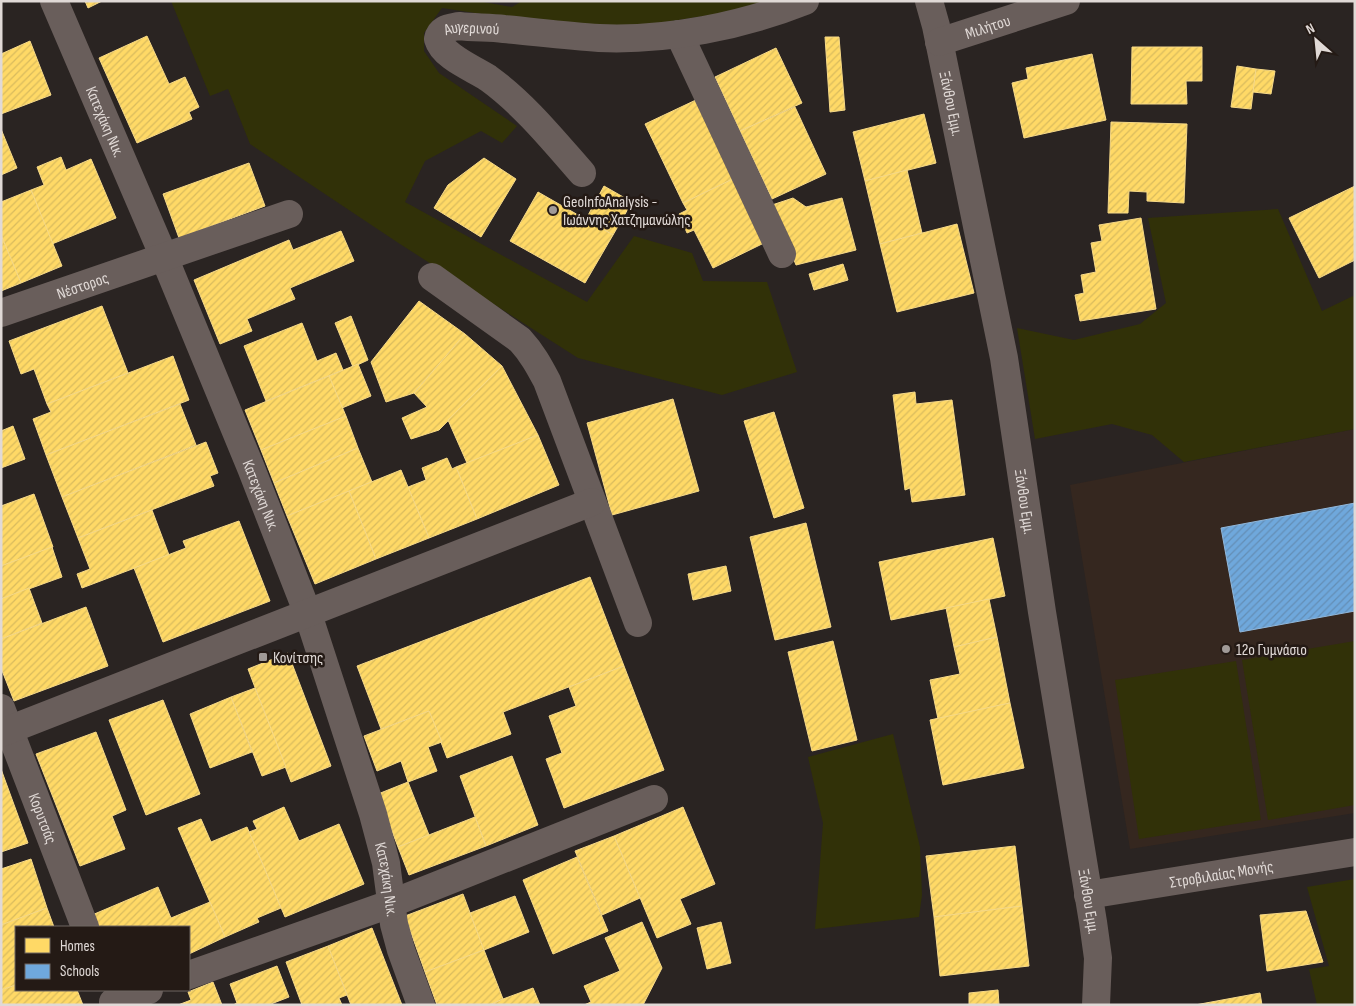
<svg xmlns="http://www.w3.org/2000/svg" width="1356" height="1006" viewBox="0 0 1356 1006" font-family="'Sofia Sans Condensed',sans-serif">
<defs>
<pattern id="homes-hatch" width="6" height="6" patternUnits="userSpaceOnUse" patternTransform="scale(1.25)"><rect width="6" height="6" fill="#ffd966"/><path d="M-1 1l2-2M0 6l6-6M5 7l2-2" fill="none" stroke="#d9bb5e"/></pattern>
<pattern id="schools-hatch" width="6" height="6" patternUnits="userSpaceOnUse" patternTransform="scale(1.25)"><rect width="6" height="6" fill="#6fa8dc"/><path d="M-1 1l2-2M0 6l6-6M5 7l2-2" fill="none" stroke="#648eb5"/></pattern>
</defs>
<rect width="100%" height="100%" fill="#2a2422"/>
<path fill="#35271f" d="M 1355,429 L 1355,813 L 1130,849 L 1070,485 Z"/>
<g fill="#313108">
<path d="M 171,1 L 478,1 L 512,7 L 522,1 L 766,1 L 736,11 L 640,26 L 541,23 L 442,8 L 424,33 L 424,51 L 439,73 L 517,126 L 502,143 L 481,131 L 425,161 L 405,202 L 587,302 L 634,236 L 692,253 L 703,281 L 767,282 L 797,372 L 722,395 L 578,358 L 400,244 L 250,144 L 228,89 L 210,96 Z"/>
<path d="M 1278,209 L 1322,311 L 1353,296 L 1355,299 L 1355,429 L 1184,462 L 1152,435 L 1112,424 L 1035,439 L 1017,328 L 1074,340 L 1140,324 L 1166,303 L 1148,218 Z"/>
<path d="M 1355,641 L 1355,805 L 1268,820 L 1242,660 Z"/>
<path d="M 1236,661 L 1261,820 L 1139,839 L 1115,680 Z"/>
<path d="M 893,734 L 920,847 L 922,895 L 919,917 L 815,929 L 823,823 L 808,757 Z"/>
<path d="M 1355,879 L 1355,1005 L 1317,1005 L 1309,969 L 1329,966 L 1307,887 Z"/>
</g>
<g fill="url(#homes-hatch)" stroke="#f6d988">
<path d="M 85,1 L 102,1 L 88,8 Z"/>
<path d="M 147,36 L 169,84 L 185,77 L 199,107 L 189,112 L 192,119 L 137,143 L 99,58 Z"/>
<path d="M 825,37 L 839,37 L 845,110 L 830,112 Z"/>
<path d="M 30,41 L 51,95 L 1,114 L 1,54 Z"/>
<path d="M 1132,47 L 1202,47 L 1202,81 L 1186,81 L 1187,104 L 1131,104 Z"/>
<path d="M 776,48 L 802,103 L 740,131 L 715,77 Z"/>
<path d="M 1092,54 L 1106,120 L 1024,138 L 1012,83 L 1028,79 L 1026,68 Z"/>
<path d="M 1237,66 L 1256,69 L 1251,109 L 1231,107 Z"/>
<path d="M 1256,69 L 1275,71 L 1271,94 L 1253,92 Z"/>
<path d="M 698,99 L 735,178 L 683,203 L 645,124 Z"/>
<path d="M 795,107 L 826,174 L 772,199 L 740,131 Z"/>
<path d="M 924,114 L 936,163 L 865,181 L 853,132 Z"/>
<path d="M 1111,122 L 1187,124 L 1184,203 L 1147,201 L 1147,192 L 1129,191 L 1128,213 L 1108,213 Z"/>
<path d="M 1,129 L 17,168 L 1,175 Z"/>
<path d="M 61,157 L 66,170 L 91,159 L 116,218 L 52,244 L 31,190 L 44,185 L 37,167 Z"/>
<path d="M 484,158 L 516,179 L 481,237 L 434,208 L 448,185 Z"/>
<path d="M 249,163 L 265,206 L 179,238 L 163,194 Z"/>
<path d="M 907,170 L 922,233 L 880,244 L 865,181 Z"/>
<path d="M 735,178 L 766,242 L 713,268 L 694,230 L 687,233 L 679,214 L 687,210 L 683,203 Z"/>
<path d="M 604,186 L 632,202 L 613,235 L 586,219 Z"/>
<path d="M 1355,186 L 1355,260 L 1319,278 L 1289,218 Z"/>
<path d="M 31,190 L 62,266 L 21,283 L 1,235 L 1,202 Z"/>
<path d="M 538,192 L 613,235 L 585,283 L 510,241 Z"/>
<path d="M 793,198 L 806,207 L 842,198 L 856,250 L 796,265 L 772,205 Z"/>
<path d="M 1141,218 L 1156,309 L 1080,321 L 1075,295 L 1084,293 L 1081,275 L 1096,272 L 1091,243 L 1102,241 L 1099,225 Z"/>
<path d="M 957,224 L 974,293 L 897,312 L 880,244 Z"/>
<path d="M 341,231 L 354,261 L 290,288 L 295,299 L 247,319 L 252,331 L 220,344 L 194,280 L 289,240 L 293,250 Z"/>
<path d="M 1,235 L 21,283 L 1,291 Z"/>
<path d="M 843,264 L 848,280 L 814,290 L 809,274 Z"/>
<path d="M 419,301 L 465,334 L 414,393 L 386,402 L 371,362 Z"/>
<path d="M 102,306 L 128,373 L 47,404 L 34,369 L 21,374 L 9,341 Z"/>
<path d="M 351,316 L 368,360 L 353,367 L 335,323 Z"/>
<path d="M 302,323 L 317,361 L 336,353 L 343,370 L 266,401 L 244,346 Z"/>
<path d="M 465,334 L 502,366 L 439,430 L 411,439 L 402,418 L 427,407 L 414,393 Z"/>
<path d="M 173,356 L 189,400 L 46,455 L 33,419 L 51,412 L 47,404 Z"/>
<path d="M 358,364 L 371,396 L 342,408 L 329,376 Z"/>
<path d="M 502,366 L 538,435 L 467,463 L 448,420 Z"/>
<path d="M 329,376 L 346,416 L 261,450 L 245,410 Z"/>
<path d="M 915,392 L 916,404 L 952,400 L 965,495 L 912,502 L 910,488 L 905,490 L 893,395 Z"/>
<path d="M 673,399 L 699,491 L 612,515 L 587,423 Z"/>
<path d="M 180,404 L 196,445 L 62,497 L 46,455 Z"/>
<path d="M 774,412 L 804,508 L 774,518 L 744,421 Z"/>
<path d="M 346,416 L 358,448 L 274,483 L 261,450 Z"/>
<path d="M 13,426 L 25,459 L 1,468 L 1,431 Z"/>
<path d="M 538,435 L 559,485 L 477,519 L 456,467 Z"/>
<path d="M 206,442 L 218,473 L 210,476 L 214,486 L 78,538 L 62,497 Z"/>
<path d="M 358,448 L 372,482 L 287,516 L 274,483 Z"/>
<path d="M 447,458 L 452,469 L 456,467 L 477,519 L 429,538 L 408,487 L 426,480 L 422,468 Z"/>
<path d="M 401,470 L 429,538 L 376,559 L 349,491 Z"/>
<path d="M 349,491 L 376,559 L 315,584 L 287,516 Z"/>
<path d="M 34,494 L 53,547 L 1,566 L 1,506 Z"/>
<path d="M 152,510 L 169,555 L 82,588 L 77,574 L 90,569 L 78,538 Z"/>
<path d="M 239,521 L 270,601 L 163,642 L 134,568 L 186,548 L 183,541 Z"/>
<path d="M 806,523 L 831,627 L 775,640 L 750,537 Z"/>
<path d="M 993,538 L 1005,596 L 891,620 L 879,562 Z"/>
<path d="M 52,547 L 62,577 L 1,599 L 1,566 Z"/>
<path d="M 726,566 L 731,591 L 693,600 L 688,574 Z"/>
<path d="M 590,577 L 624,666 L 503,712 L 511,734 L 447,758 L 429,711 L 381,729 L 357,666 Z"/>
<path d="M 29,588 L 42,623 L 1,639 L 1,599 Z"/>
<path d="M 989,599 L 997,637 L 954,647 L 946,608 Z"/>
<path d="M 86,607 L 108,666 L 14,701 L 1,668 L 1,639 Z"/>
<path d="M 997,637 L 1010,703 L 938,719 L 930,680 L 960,674 L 954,647 Z"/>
<path d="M 833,641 L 857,740 L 812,751 L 788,652 Z"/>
<path d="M 288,653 L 331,766 L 291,782 L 248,669 Z"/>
<path d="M 624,666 L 664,770 L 564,808 L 546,759 L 562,753 L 549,716 L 576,706 L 569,687 Z"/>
<path d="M 255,688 L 286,767 L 262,776 L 231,697 Z"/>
<path d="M 231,697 L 252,752 L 210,768 L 190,714 Z"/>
<path d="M 163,700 L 200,794 L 146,815 L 109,720 Z"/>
<path d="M 1010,703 L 1024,768 L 943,785 L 930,720 Z"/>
<path d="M 429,711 L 442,742 L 428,747 L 437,771 L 408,782 L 401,761 L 377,771 L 364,736 Z"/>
<path d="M 96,732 L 126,810 L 112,816 L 125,849 L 80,866 L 36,754 Z"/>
<path d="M 512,756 L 538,825 L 486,846 L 460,776 Z"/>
<path d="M 1,769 L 28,843 L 1,852 Z"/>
<path d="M 408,782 L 429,835 L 398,847 L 378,794 Z"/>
<path d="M 284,807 L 299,841 L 339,824 L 364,884 L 285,917 L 249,832 L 257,829 L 253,821 Z"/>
<path d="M 683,807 L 715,884 L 680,899 L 691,924 L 657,938 L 614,836 Z"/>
<path d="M 475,817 L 486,846 L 409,875 L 398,847 Z"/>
<path d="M 201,819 L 211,842 L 247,827 L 281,908 L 257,918 L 259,922 L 225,937 L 178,828 Z"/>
<path d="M 614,836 L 640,898 L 602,915 L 575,851 Z"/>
<path d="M 1015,846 L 1022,906 L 934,917 L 926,856 Z"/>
<path d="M 577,857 L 608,931 L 553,954 L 523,880 Z"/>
<path d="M 31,859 L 47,908 L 1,925 L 1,869 Z"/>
<path d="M 158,887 L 171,918 L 210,902 L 225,937 L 189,954 L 189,927 L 97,927 L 92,915 Z"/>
<path d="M 463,894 L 484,950 L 425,972 L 405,916 Z"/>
<path d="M 515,896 L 529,932 L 484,950 L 470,913 Z"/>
<path d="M 1022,906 L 1029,966 L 940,976 L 934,917 Z"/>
<path d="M 47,908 L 54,927 L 16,927 L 16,985 L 1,990 L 1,925 Z"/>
<path d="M 1306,911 L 1323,962 L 1267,971 L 1260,915 Z"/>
<path d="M 642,922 L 662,968 L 643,1005 L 584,1005 L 591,1002 L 584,986 L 620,971 L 605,938 Z"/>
<path d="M 721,922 L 731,963 L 707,969 L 697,928 Z"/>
<path d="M 372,928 L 402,1005 L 351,1005 L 328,946 Z"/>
<path d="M 328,946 L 347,995 L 339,998 L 342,1005 L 302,1005 L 286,962 Z"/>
<path d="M 484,950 L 503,999 L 489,1005 L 437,1005 L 425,972 Z"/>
<path d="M 277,966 L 289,997 L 271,1004 L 272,1005 L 233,1005 L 237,1003 L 230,984 Z"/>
<path d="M 213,982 L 222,1005 L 178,1005 L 191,1000 L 188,992 Z"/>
<path d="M 16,985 L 16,990 L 77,990 L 83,1005 L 1,1005 L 1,990 Z"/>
<path d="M 533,988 L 540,1005 L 489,1005 L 503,999 Z"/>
<path d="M 998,990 L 999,1005 L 969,1005 L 969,993 Z"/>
<path d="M 1260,993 L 1262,1005 L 1195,1005 Z"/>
</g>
<path fill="url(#schools-hatch)" stroke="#91b7da" d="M 1355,503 L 1355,611 L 1240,632 L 1221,528 Z"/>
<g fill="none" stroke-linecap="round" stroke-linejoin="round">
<g stroke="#695e5b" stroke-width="28">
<path id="s1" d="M 54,1 L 164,257 L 251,468 L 308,614 L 373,814 L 386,863 L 394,924 L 401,950 L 421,1005"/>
<path id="s2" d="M 929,1 L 936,26 L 1004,358 L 1042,612 L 1093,922 L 1098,958 L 1096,1005"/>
<path d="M 679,34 L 782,254"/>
<path id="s3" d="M 939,42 L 1066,1"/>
<path id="s4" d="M 582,173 C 553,140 524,104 488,78 C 473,68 443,57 438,39 C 440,28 450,28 459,26 C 474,28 489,27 504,29 C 536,32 568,36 599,38 C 667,41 742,26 805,1"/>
<path d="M 432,277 L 520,340 C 532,353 539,366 547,381 L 638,623"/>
<path id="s5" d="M 1,313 L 289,214"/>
<path id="s6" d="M 1,708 L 85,927"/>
<path d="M 1,733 L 592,502"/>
<path id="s7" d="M 1088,895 L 1355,852"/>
<path d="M 189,975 L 390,904 L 654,799"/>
<path d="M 113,1002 L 149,990"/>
</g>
</g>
<g fill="#a09a97" stroke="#241a15" stroke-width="2">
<circle cx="553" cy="210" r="5"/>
<circle cx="1226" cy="649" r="5"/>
<rect x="258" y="652" width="10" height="10" rx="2.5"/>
</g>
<g text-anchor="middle" stroke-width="5" stroke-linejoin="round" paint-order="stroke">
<g font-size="16" fill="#e0d9d6" stroke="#241a15">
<text dy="6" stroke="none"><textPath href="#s3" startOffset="51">Μιλήτου</textPath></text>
<text dy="6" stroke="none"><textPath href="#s4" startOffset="238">Αυγερινού</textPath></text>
<text dy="6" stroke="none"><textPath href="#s2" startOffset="105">Ξάνθου Εμμ.</textPath></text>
<text dy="6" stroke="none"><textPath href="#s1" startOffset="131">Κατεχάκη Νικ.</textPath></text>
<text dy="6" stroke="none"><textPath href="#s5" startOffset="86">Νέστορος</textPath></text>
<text dy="6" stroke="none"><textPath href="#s1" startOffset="536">Κατεχάκη Νικ.</textPath></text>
<text dy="6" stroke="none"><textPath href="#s2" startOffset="510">Ξάνθου Εμμ.</textPath></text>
<text dy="6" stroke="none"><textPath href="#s6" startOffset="118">Κορυτσάς</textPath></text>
<text dy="6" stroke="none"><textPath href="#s7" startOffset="135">Στροβιλαίας Μονής</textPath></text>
<text dy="6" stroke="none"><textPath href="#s1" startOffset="941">Κατεχάκη Νικ.</textPath></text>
<text dy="6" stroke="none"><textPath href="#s2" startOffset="915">Ξάνθου Εμμ.</textPath></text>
</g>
<g font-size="16" fill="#e0d9d6" stroke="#241a15" text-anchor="start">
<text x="563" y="207">GeoInfoAnalysis -<tspan x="563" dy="18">Ιωάννης Χατζημανώλης</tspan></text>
<text x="1236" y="655">12o Γυμνάσιο</text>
<text x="273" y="663">Κονίτσης</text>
</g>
</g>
<rect width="1356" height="1006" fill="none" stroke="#e0d9d6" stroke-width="5"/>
<rect x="15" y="926" width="175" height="65" fill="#241a15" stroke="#6f6662"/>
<rect x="25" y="938" width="25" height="15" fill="#ffd966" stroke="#6f6662"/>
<text x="60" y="951" font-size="15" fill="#e0d9d6">Homes</text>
<rect x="25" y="964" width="25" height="15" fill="#6fa8dc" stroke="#6f6662"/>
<text x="60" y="976" font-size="15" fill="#e0d9d6">Schools</text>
<g transform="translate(1316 40) rotate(333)" stroke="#241a15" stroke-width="4" paint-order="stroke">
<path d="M0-4L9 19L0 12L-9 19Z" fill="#e0d9d6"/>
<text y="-8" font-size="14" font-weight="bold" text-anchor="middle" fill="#e0d9d6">N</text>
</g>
</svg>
